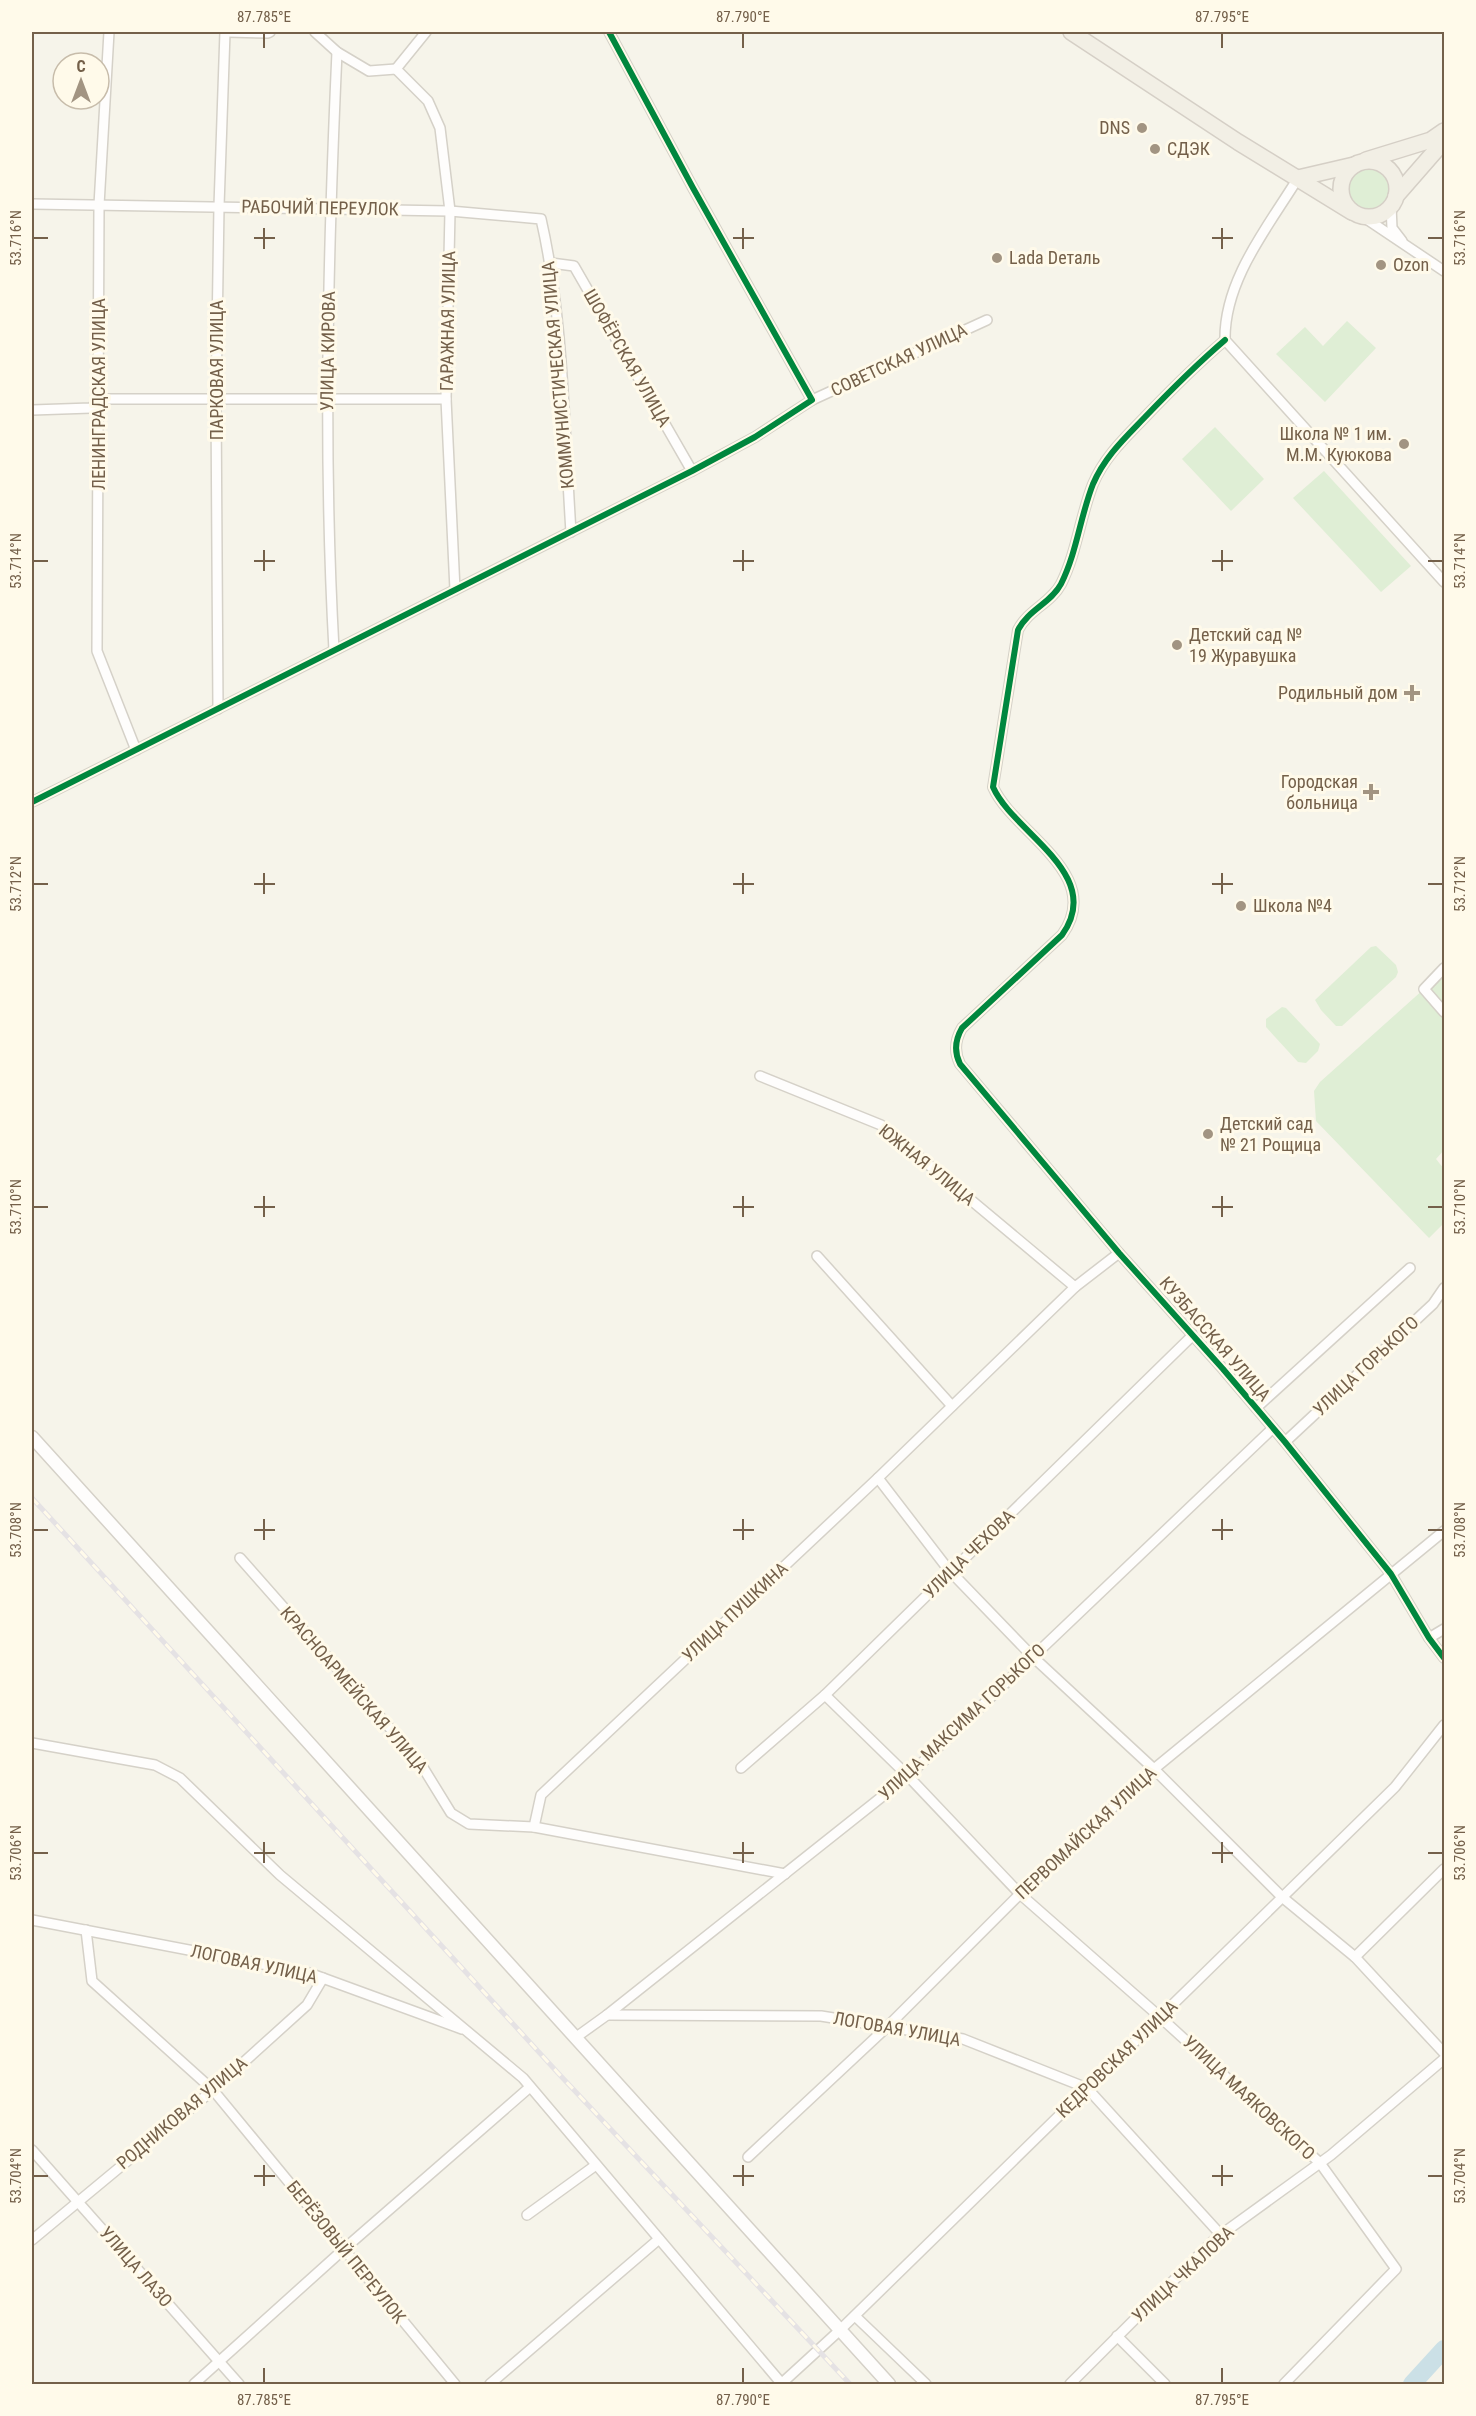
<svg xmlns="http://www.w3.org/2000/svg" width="1476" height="2416" viewBox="0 0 1476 2416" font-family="'Roboto Condensed',sans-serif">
<rect width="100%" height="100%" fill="#f6f4ea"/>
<g fill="#dfeed5">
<circle cx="1368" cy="188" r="21"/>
<path d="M 1347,321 L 1376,348 L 1325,402 L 1276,354 L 1305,327 L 1323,346 Z"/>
<path d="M 1215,427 L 1264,479 L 1231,511 L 1182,459 Z"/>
<path d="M 1324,471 L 1411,566 L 1381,592 L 1293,498 Z"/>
<path d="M 1376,946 L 1396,965 L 1398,972 L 1396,977 L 1342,1026 L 1336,1026 L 1321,1010 L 1315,1000 L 1371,947 Z"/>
<path d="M 1444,968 L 1444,1150 L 1436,1159 L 1444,1169 L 1444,1223 L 1429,1238 L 1316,1121 L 1314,1091 L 1320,1082 L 1424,989 Z"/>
<path d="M 1282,1007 L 1286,1008 L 1320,1044 L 1318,1051 L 1306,1063 L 1298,1062 L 1266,1027 L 1266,1019 Z"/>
</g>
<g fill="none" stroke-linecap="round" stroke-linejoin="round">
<path stroke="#cbe0e6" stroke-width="18" d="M 1412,2384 L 1444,2349"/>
<g stroke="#d5d1c8" stroke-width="12">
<g id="minor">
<path d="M 109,32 L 99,205 L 97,651 L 136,750"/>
<path d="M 227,32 L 268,33 L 270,32"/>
<path d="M 315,32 L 337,52 L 369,71 L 396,69"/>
<path d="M 396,69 L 428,101 L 440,128 L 450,211 L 446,399 L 455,590"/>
<path d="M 396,69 L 426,32"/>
<path d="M 1298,178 C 1268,227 1224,280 1225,340 L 1444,582"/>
<path d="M 32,204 L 450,211 L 541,219 C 564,320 564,428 571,532"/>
<path d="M 1391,206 L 1392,228 L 1402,241"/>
<path d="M 1362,216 L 1444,271"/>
<path d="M 551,263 L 574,266 L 692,471"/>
<path d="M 1225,340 C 1197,364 1171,390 1146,416 C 1125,438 1105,456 1093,484 C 1080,517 1077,552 1061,584 C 1051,603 1028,610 1018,630 L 993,787 C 1013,833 1106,874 1062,935 L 962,1028 C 955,1040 954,1052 960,1064 L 1119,1253 L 1223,1369 L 1285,1442 L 1391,1574 L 1429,1638 L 1444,1658"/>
<path d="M 812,400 L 987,320"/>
<path d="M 32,410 L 91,408 L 100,399 L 446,399"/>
<path d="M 334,650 C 323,451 328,252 337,52"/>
<path d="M 218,709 L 216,400 L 219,206 L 225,32"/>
<path d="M 32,802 L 692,471 L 755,437 L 812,400 L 693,188 L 609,32"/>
<path d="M 1444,968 L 1424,989 L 1444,1012"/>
<path d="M 760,1076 L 881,1125 L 1075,1287"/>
<path d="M 817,1256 L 952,1406"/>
<path d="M 1256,1408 L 1410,1268"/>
<path d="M 1285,1442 L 1433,1304 L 1444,1288"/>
<path d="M 878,1478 L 948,1569 L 1032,1656 L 1154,1769 L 1282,1897 L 1355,1957 L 1444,2053"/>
<path d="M 240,1558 L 419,1761 L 451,1813 L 469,1824 L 534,1827 L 785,1874"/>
<path d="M 1429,1638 L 1444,1629"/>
<path d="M 825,1695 L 908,1776 L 1020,1894 L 1160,2017 L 1320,2163 L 1396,2269 L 1284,2384"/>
<path d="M 32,1743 L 155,1765 L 180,1778 L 280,1875 L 523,2078 L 782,2384"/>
<path d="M 741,1768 L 825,1695 L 1193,1335"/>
<path d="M 534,1827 L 541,1795 L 878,1478 L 1075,1287 L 1119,1253"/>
<path d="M 32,1920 L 309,1973 L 462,2029"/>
<path d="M 86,1930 L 92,1981 L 213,2090 L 455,2384"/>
<path d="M 1355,1957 L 1444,1869"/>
<path d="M 607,2015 L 821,2016 L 963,2039 L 1087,2088 L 1221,2235"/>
<path d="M 575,2038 L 607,2015 L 908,1776 L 1273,1428"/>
<path d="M 32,2150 L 239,2384"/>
<path d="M 748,2157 L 887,2027 L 1020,1894 L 1154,1769 L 1444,1531"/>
<path d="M 527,2215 L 596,2165"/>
<path d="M 32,2240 L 213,2090 L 307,2005 L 323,1978"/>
<path d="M 855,2316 L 926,2384"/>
<path d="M 1117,2336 L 1165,2384"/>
<path d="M 194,2384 L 344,2249 L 530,2087"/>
<path d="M 490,2384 L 659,2239"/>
<path d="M 781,2384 L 840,2330 L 1395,1787 L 1444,1725"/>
<path d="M 1070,2384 L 1215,2239 L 1331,2155 L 1444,2059"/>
</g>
</g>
<g stroke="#d5d1c8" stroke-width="15">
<path id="tertiary" d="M 32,1437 L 889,2384"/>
</g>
<g stroke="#d5cfc6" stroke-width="18">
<g id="primary">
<path d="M 1071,32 L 1238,142 L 1352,212"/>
<path d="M 1366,160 L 1431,140 L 1444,131"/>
<circle cx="1369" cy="189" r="28"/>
<path d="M 1298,178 L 1354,165"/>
<path d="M 1396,196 L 1444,141"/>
</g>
</g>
<use href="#minor" stroke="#fefdfc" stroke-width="9"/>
<use href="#tertiary" stroke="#fefdfc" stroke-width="12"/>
<use href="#primary" stroke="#f2efe5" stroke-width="15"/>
<g stroke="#e5e2e4" stroke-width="5">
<path id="rail" d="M 32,1498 L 558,2073 L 850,2384"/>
</g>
<use href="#rail" stroke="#fffaea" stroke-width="3" stroke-dasharray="9" stroke-linecap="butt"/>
<g stroke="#fffaea" stroke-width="10">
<g id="cycleway">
<path d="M 1225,340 C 1197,364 1171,390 1146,416 C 1125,438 1105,456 1093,484 C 1080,517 1077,552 1061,584 C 1051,603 1028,610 1018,630 L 993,787 C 1013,833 1106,874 1062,935 L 962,1028 C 955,1040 954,1052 960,1064 L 1119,1253 L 1223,1369 L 1285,1442 L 1391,1574 L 1429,1638 L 1444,1658"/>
<path d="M 32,802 L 692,471 L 755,437 L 812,400 L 693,188 L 609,32"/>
</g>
</g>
<use href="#cycleway" stroke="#00873e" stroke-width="6"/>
</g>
<path fill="none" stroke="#74604a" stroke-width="2" d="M 264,33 L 264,48M 743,33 L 743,48M 1222,33 L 1222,48M 264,228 L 264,249M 743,228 L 743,249M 1222,228 L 1222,249M 33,238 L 48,238M 254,238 L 275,238M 733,238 L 754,238M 1212,238 L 1233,238M 1428,238 L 1443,238M 264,550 L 264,571M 743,550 L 743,571M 1222,550 L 1222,571M 33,561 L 48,561M 254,561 L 275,561M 733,561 L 754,561M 1212,561 L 1233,561M 1428,561 L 1443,561M 264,873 L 264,894M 743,873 L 743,894M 1222,873 L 1222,894M 33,884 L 48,884M 254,884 L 275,884M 733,884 L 754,884M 1212,884 L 1233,884M 1428,884 L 1443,884M 264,1196 L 264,1217M 743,1196 L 743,1217M 1222,1196 L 1222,1217M 33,1207 L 48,1207M 254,1207 L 275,1207M 733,1207 L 754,1207M 1212,1207 L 1233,1207M 1428,1207 L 1443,1207M 264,1519 L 264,1540M 743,1519 L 743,1540M 1222,1519 L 1222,1540M 33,1530 L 48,1530M 254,1530 L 275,1530M 733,1530 L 754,1530M 1212,1530 L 1233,1530M 1428,1530 L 1443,1530M 264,1842 L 264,1863M 743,1842 L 743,1863M 1222,1842 L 1222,1863M 33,1853 L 48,1853M 254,1853 L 275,1853M 733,1853 L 754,1853M 1212,1853 L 1233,1853M 1428,1853 L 1443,1853M 264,2165 L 264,2186M 743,2165 L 743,2186M 1222,2165 L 1222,2186M 33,2176 L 48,2176M 254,2176 L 275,2176M 733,2176 L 754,2176M 1212,2176 L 1233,2176M 1428,2176 L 1443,2176M 264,2368 L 264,2383M 743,2368 L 743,2383M 1222,2368 L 1222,2383"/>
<g fill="#a29482" stroke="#fffaea" stroke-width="2">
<circle cx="1142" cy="128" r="6"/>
<circle cx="1155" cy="149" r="6"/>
<circle cx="997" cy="258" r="6"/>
<circle cx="1381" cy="265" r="6"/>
<circle cx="1404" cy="444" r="6"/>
<circle cx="1177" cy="645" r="6"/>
<path d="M1409 684h6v6h6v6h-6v6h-6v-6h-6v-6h6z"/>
<path d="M1368 783h6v6h6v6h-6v6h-6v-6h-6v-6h6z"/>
<circle cx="1241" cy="906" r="6"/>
<circle cx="1208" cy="1134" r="6"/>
</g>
<g text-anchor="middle" stroke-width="6" stroke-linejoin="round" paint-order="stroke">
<g font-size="18" fill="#74604a" stroke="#fffaea" text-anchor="start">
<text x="1130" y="134" text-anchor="end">DNS</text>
<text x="1167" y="155">СДЭК</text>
<text x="1009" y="264">Lada Dеталь</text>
<text x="1393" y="271">Ozon</text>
<text x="1392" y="440" text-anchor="end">Школа № 1 им.<tspan x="1392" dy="21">М.М. Куюкова</tspan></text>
<text x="1189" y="641">Детский сад №<tspan x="1189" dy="21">19 Журавушка</tspan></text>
<text x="1398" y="699" text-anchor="end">Родильный дом</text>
<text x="1358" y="788" text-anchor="end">Городская<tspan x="1358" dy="21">больница</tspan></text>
<text x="1253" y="912">Школа №4</text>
<text x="1220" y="1130">Детский сад<tspan x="1220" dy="21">№ 21 Рощица</tspan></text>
</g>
<g font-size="18" fill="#74604a" stroke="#fffaea">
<text transform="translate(320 208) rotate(1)" y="6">РАБОЧИЙ ПЕРЕУЛОК</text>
<text transform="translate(448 321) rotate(-89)" y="6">ГАРАЖНАЯ УЛИЦА</text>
<text transform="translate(328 351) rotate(-89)" y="6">УЛИЦА КИРОВА</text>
<text transform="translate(627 358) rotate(60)" y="6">ШОФЁРСКАЯ УЛИЦА</text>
<text transform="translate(899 360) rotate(-25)" y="6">СОВЕТСКАЯ УЛИЦА</text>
<text transform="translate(217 370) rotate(-90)" y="6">ПАРКОВАЯ УЛИЦА</text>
<text transform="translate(558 375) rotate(-95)" y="6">КОММУНИСТИЧЕСКАЯ УЛИЦА</text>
<text transform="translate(99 394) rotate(-90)" y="6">ЛЕНИНГРАДСКАЯ УЛИЦА</text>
<text transform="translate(927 1165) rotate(39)" y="6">ЮЖНАЯ УЛИЦА</text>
<text transform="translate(1215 1339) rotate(49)" y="6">КУЗБАССКАЯ УЛИЦА</text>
<text transform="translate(1366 1366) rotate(-43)" y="6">УЛИЦА ГОРЬКОГО</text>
<text transform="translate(969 1554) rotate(-44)" y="6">УЛИЦА ЧЕХОВА</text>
<text transform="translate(735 1612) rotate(-43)" y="6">УЛИЦА ПУШКИНА</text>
<text transform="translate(354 1690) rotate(49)" y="6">КРАСНОАРМЕЙСКАЯ УЛИЦА</text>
<text transform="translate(962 1722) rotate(-43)" y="6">УЛИЦА МАКСИМА ГОРЬКОГО</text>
<text transform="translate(1086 1833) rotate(-43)" y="6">ПЕРВОМАЙСКАЯ УЛИЦА</text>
<text transform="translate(254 1964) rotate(12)" y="6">ЛОГОВАЯ УЛИЦА</text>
<text transform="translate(897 2029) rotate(10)" y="6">ЛОГОВАЯ УЛИЦА</text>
<text transform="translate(1117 2059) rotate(-44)" y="6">КЕДРОВСКАЯ УЛИЦА</text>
<text transform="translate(1249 2098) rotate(43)" y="6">УЛИЦА МАЯКОВСКОГО</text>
<text transform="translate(182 2113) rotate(-40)" y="6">РОДНИКОВАЯ УЛИЦА</text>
<text transform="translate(346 2252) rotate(51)" y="6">БЕРЁЗОВЫЙ ПЕРЕУЛОК</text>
<text transform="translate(136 2267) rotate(49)" y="6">УЛИЦА ЛАЗО</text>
<text transform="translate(1183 2274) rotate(-43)" y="6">УЛИЦА ЧКАЛОВА</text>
</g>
</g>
<rect width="1476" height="2416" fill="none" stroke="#fffaea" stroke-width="66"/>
<g transform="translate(81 81)"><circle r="28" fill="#fffaea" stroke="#c7bcaa" stroke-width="1.5"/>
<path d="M0-4.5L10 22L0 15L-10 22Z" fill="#a29482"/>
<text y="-9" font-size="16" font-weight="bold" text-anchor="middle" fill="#74604a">С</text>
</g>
<rect x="33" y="33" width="1410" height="2350" fill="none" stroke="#74604a" stroke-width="2"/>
<g font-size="15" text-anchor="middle" fill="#74604a">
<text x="264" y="22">87.785°E</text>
<text x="743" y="22">87.790°E</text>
<text x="1222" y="22">87.795°E</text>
<text transform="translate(16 238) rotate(-90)" y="5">53.716°N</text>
<text transform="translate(1460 238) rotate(-90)" y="5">53.716°N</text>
<text transform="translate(16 561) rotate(-90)" y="5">53.714°N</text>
<text transform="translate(1460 561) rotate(-90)" y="5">53.714°N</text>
<text transform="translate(16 884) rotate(-90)" y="5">53.712°N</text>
<text transform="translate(1460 884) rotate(-90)" y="5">53.712°N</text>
<text transform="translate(16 1207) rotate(-90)" y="5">53.710°N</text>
<text transform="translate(1460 1207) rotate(-90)" y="5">53.710°N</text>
<text transform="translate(16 1530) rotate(-90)" y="5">53.708°N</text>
<text transform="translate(1460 1530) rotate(-90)" y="5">53.708°N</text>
<text transform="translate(16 1853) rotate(-90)" y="5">53.706°N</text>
<text transform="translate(1460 1853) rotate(-90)" y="5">53.706°N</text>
<text transform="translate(16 2176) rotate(-90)" y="5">53.704°N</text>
<text transform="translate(1460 2176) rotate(-90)" y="5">53.704°N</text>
<text x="264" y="2405">87.785°E</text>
<text x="743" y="2405">87.790°E</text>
<text x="1222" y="2405">87.795°E</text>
</g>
</svg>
